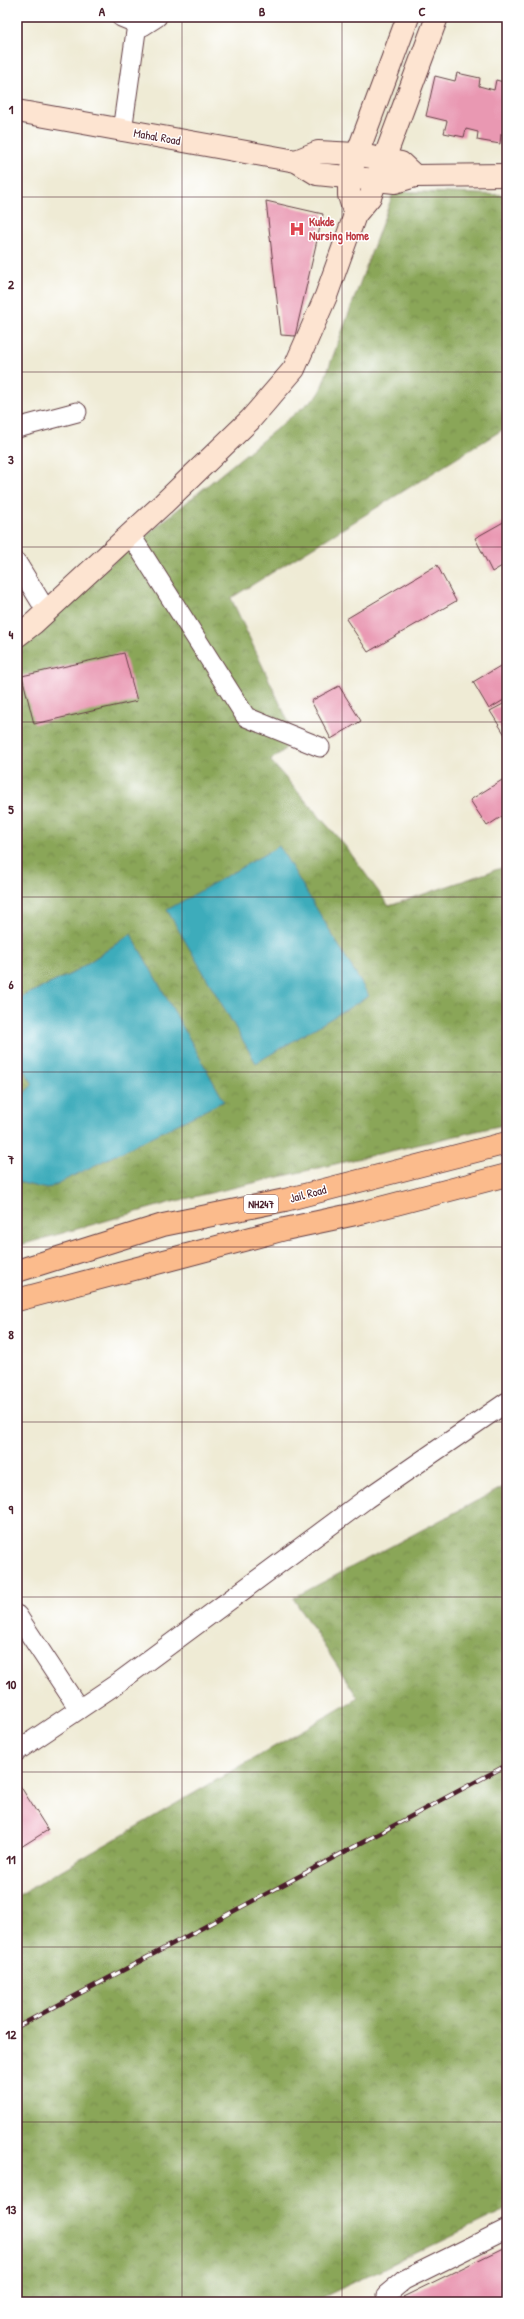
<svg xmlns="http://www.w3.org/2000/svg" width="524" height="2319" viewBox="0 0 524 2319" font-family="'Patrick Hand',sans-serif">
<defs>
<pattern id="forest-crowns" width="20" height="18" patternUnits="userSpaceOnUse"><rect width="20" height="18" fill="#8aa659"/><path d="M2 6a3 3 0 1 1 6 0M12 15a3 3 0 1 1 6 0" fill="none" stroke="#73874a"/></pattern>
</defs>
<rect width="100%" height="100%" fill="#fff"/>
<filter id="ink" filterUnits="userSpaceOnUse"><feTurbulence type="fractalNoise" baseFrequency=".025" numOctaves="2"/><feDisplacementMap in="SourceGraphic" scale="8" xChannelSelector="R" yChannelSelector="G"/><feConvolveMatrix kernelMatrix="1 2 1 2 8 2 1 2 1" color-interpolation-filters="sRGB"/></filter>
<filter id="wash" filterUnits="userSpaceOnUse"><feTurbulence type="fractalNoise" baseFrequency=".012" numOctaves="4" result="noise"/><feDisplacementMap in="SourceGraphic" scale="16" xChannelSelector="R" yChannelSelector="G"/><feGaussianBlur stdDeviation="0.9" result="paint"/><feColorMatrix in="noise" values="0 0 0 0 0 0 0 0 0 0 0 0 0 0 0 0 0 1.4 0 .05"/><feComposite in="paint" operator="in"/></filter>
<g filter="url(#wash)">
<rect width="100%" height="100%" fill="#efebd5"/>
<g fill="url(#forest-crowns)" stroke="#6a6242">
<path d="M 394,191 L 507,195 L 507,427 L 231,598 L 295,736 L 282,752 L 270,760 L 346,847 L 389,906 L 507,866 L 507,1124 L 172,1202 L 17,1246 L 17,1182 L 47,1189 L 131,934 L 73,973 L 17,999 L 17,641 L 319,394 Z"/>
<path d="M 17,1060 L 33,1084 L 17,1101 Z"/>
<path d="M 507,1485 L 507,2209 L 313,2302 L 17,2302 L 17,1896 L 358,1698 L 293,1598 Z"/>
</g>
<g fill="#3dacbb" stroke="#446673">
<path d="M 279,846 L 369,996 L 256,1063 L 167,910 Z"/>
<path d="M 131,934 L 224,1101 L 47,1189 L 17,1182 L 17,1101 L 33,1084 L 17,1060 L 17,999 L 73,973 Z"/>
</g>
<g id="blocks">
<g fill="#e998b2">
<path d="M 457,73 L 480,78 L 479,86 L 494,90 L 496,80 L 507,83 L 507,135 L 501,134 L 500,144 L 477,140 L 478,132 L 466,129 L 464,137 L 444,133 L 447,121 L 426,116 L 435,76 L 455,81 Z"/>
<path d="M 266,201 L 323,214 L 295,336 L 281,335 Z"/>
<path d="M 507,520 L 507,563 L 492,572 L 475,538 Z"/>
<path d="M 437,565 L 456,601 L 368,652 L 346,619 Z"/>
<path d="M 124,653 L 137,701 L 34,724 L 22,676 Z"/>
<path d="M 507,662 L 507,698 L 489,709 L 473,682 Z"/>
<path d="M 339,686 L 361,721 L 331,739 L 311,701 Z"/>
<path d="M 507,702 L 507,738 L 490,711 Z"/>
<path d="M 507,777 L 507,813 L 487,826 L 470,800 Z"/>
<path d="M 19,1784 L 48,1830 L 21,1847 L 17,1840 L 17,1785 Z"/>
<path d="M 507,2246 L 507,2302 L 407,2302 L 403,2297 Z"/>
</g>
</g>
</g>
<g filter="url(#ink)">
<use href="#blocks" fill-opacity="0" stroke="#633e44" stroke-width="1"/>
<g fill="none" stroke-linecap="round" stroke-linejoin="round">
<g stroke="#633e44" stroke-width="21">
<g id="street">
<path d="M 121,17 L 143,26 L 157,17"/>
<path d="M 122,131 L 138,17"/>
<path d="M 17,428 L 77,412"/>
<path d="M 130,534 L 246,717 L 320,747"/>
<path d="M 17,563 L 47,612"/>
<path d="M 17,1615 L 79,1709"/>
<path d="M 17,1751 L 115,1685 L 366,1499 L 507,1402"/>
<path d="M 386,2295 L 404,2280 L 507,2229"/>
</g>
</g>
<g stroke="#633e44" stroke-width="24">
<g id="secondary">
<path d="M 17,111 L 296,161 L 317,174 L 395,182 L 415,176 L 507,175"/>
<path d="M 296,161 L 318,152 L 356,154 L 401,163 L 415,176"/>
<path d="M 355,215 L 349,195 L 349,176 L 408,17"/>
<path d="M 17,636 L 34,623 L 163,504 L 250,420 L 294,369 L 326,296 L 355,215 L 370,197 L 437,17"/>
</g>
</g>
<g stroke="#633e44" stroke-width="24">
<g id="highway">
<path d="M 17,1271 L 163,1225 L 285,1200 L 507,1143"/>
<path d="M 17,1300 L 285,1229 L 365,1212 L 507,1175"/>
</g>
</g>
<use href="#street" stroke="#fff" stroke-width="19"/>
<use href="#secondary" stroke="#fde4d1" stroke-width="22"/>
<use href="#highway" stroke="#fbbb8c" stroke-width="22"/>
<g stroke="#4a1f2b" stroke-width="4.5">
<path id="rail" d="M 17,2027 L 507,1765"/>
</g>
<use href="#rail" stroke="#fff" stroke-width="3" stroke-dasharray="9" stroke-linecap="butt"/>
</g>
</g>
<path fill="none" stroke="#4a1f2b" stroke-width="1" stroke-opacity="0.55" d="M 182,17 L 182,2302M 342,17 L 342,2302M 17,197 L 507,197M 17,372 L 507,372M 17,547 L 507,547M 17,722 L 507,722M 17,897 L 507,897M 17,1072 L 507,1072M 17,1247 L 507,1247M 17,1422 L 507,1422M 17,1597 L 507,1597M 17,1772 L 507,1772M 17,1947 L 507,1947M 17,2122 L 507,2122"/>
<defs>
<g id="hospital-bare" transform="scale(1.2)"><path d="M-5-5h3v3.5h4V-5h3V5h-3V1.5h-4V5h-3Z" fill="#e0444e" stroke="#fff" stroke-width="2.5" paint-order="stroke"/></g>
</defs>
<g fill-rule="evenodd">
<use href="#hospital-bare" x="297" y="229"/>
</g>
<g text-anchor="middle" stroke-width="3" stroke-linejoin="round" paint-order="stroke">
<rect fill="#fff" stroke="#80626b" stroke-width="1" x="244" y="1195" width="34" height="18" rx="3"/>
<g font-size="11" font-weight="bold" fill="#4a1f2b">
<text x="261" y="1208">NH247</text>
</g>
<g font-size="12" fill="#4a1f2b" stroke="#fff">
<text transform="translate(157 137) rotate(10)" y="4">Mahal Road</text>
<text transform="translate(308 1194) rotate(-15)" y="4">Jail Road</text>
</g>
<g font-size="12" font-weight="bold" fill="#be3a42" stroke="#fff" text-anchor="start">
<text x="309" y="226">Kukde<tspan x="309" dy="14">Nursing Home</tspan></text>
</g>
</g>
<rect width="524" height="2319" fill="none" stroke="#fff" stroke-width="44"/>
<rect x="22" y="22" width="480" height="2275" fill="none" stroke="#4a1f2b" stroke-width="1.5"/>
<g font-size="13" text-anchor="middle" font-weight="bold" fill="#4a1f2b">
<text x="102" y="16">A</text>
<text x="262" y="16">B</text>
<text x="422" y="16">C</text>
<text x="11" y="114">1</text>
<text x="11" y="289">2</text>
<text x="11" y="464">3</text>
<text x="11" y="639">4</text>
<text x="11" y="814">5</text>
<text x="11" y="989">6</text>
<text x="11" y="1164">7</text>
<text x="11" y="1339">8</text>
<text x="11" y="1514">9</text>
<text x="11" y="1689">10</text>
<text x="11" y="1864">11</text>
<text x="11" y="2039">12</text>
<text x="11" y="2214">13</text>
</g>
</svg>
